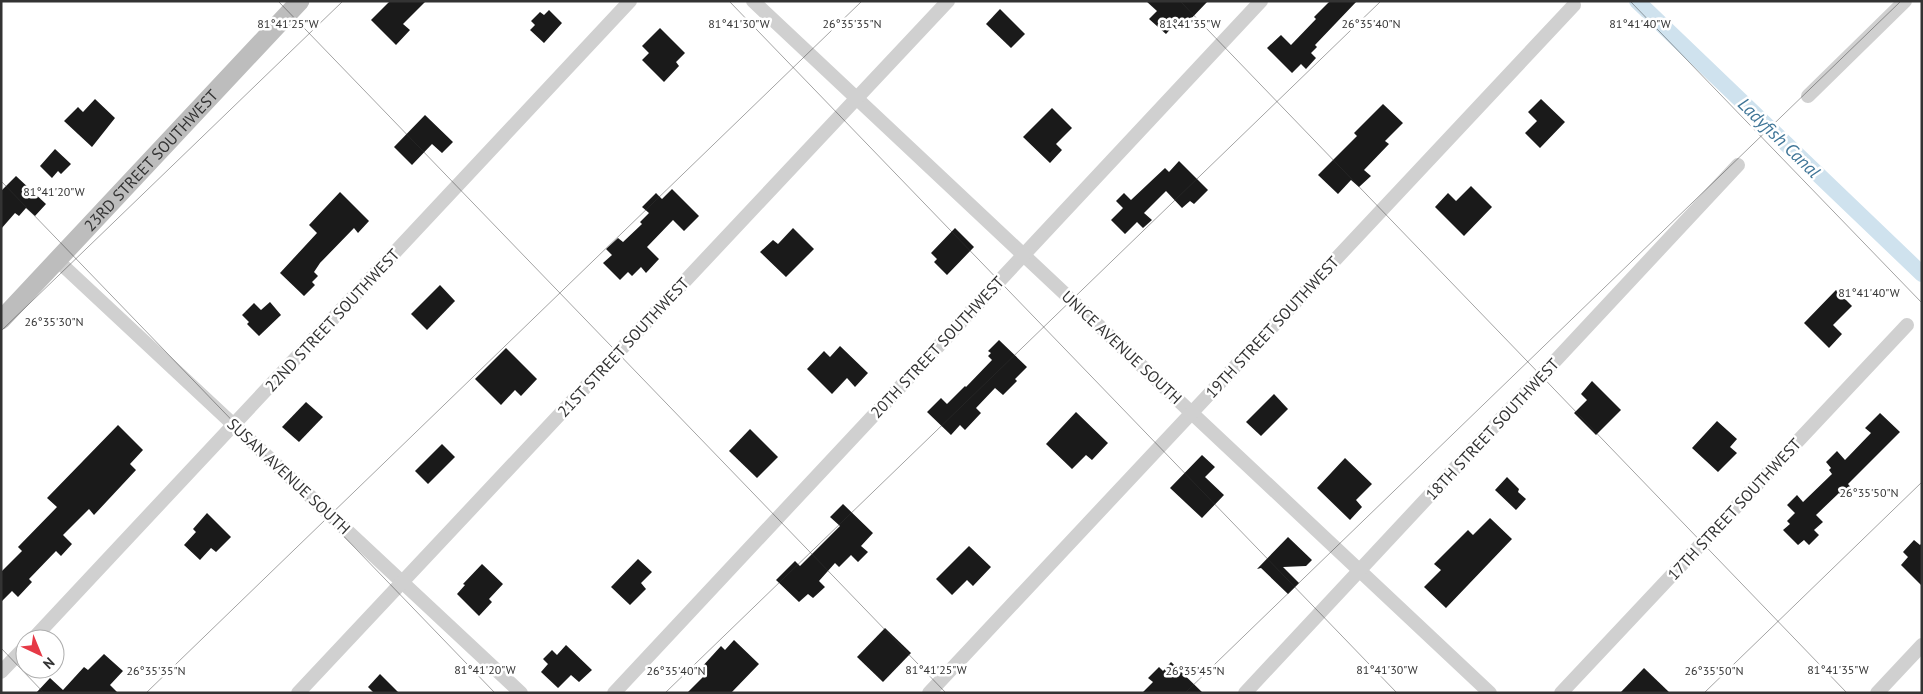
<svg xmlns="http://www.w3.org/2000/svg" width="1923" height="694" viewBox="0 0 1923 694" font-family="'PT Sans',sans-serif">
<rect width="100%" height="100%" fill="#fff"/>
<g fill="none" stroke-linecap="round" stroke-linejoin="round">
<path stroke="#cfe2ee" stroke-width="16" d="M 1637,1 L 1922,274"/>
</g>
<g fill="#1a1a1a">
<path d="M 390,1 L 426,1 L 403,24 L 410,30 L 396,45 L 371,20 Z"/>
<path d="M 1146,1 L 1208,1 L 1186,24 L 1183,22 L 1176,29 L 1173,26 L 1166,34 L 1149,19 L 1157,11 Z"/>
<path d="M 1330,1 L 1357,1 L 1315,45 L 1317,47 L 1311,53 L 1316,58 L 1306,69 L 1301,64 L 1292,73 L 1267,48 L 1281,35 L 1291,45 L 1316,19 L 1314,17 Z"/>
<path d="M 1000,9 L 1025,34 L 1011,48 L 986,24 Z"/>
<path d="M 549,10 L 562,23 L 544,43 L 530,30 L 535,25 L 531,21 L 540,12 L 544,15 Z"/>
<path d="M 660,28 L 685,53 L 676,62 L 679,66 L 664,82 L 642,60 L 649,53 L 642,46 Z"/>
<path d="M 95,99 L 115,118 L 92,147 L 64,121 L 78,107 L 83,112 Z"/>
<path d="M 1541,99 L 1565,122 L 1540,148 L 1525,133 L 1537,121 L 1528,112 Z"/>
<path d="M 1383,104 L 1403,123 L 1385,141 L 1389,144 L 1364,170 L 1371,176 L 1359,187 L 1351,180 L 1338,194 L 1318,175 L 1357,136 L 1354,133 Z"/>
<path d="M 1052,108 L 1072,128 L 1056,144 L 1062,150 L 1050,163 L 1023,137 Z"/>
<path d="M 425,115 L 453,142 L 442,153 L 432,144 L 412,165 L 394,147 Z"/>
<path d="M 55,149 L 71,164 L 61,174 L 58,171 L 52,178 L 40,166 Z"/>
<path d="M 1179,161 L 1208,190 L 1194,204 L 1190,201 L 1182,208 L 1166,191 L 1144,213 L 1152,220 L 1143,228 L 1137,222 L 1125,234 L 1111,220 L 1123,208 L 1116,201 L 1124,193 L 1131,200 L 1165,168 L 1169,172 Z"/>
<path d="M 16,176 L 46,204 L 35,216 L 26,208 L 19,216 L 15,213 L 1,229 L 1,191 Z"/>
<path d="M 1471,186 L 1492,207 L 1464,236 L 1435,207 L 1448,193 L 1456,201 Z"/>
<path d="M 672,189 L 699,216 L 684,231 L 673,220 L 647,247 L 659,259 L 646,273 L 641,267 L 632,276 L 628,272 L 620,280 L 603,263 L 612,255 L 606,249 L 618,238 L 623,242 L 642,224 L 640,222 L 649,213 L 642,207 L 656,193 L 662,199 Z"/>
<path d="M 340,192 L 369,221 L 358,233 L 354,228 L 320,263 L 314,272 L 318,276 L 312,282 L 315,285 L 304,296 L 280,273 L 317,233 L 309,225 Z"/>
<path d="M 793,228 L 814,249 L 786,277 L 760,252 L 773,240 L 778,244 Z"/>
<path d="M 955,228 L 974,247 L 947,275 L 934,262 L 937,259 L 931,253 Z"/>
<path d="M 440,285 L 455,301 L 427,330 L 411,314 Z"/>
<path d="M 1836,290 L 1852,306 L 1833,325 L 1842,334 L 1829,348 L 1804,323 Z"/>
<path d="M 270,302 L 281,315 L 259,336 L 247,324 L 249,322 L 242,315 L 254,303 L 261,310 Z"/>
<path d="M 999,340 L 1027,367 L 1015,379 L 1017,381 L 1003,395 L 995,388 L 976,408 L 981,413 L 965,430 L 960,425 L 951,435 L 927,412 L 941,398 L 947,404 L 965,386 L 966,387 L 992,360 L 988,356 L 991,353 L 988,351 Z"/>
<path d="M 840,346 L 868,373 L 855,387 L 847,378 L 832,394 L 807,369 L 824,351 L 830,357 Z"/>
<path d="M 506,348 L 537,379 L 521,396 L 515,390 L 501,405 L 475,379 Z"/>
<path d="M 1592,381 L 1621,410 L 1596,435 L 1574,413 L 1587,400 L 1581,394 Z"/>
<path d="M 1274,394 L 1288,409 L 1261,436 L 1246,422 Z"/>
<path d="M 306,402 L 323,417 L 299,442 L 282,427 Z"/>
<path d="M 1076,412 L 1108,443 L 1092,460 L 1086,455 L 1072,469 L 1046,444 Z"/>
<path d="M 1880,413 L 1900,432 L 1848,484 L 1853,490 L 1844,498 L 1839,493 L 1816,515 L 1823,522 L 1814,530 L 1819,535 L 1809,545 L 1804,540 L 1798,545 L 1783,530 L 1790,524 L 1787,521 L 1795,513 L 1787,505 L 1797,495 L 1803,502 L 1832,474 L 1829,470 L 1831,468 L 1826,462 L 1837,451 L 1845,460 L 1871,433 L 1865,428 Z"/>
<path d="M 1717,421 L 1737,439 L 1730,447 L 1737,453 L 1718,472 L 1692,448 Z"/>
<path d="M 118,425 L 143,450 L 130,464 L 136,470 L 94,515 L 89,509 L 63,535 L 72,544 L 61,556 L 56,551 L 29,579 L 32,582 L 18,597 L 12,591 L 1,602 L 1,572 L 22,551 L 18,547 L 57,507 L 47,498 Z"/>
<path d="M 750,429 L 778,457 L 757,478 L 729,451 Z"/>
<path d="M 442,444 L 455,457 L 428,484 L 415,471 Z"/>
<path d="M 1202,455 L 1215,467 L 1205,477 L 1224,495 L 1202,518 L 1170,488 Z"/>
<path d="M 1345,458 L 1372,484 L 1356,500 L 1362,507 L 1350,520 L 1317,488 Z"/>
<path d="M 1507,477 L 1519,489 L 1518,492 L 1526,499 L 1516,510 L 1495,490 Z"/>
<path d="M 843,504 L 873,533 L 861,546 L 868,552 L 858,562 L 851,555 L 839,567 L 835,563 L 819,581 L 825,587 L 813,598 L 808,594 L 799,602 L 776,580 L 795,561 L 800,566 L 840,526 L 830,517 Z"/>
<path d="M 207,513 L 231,537 L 216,552 L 211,548 L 200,560 L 184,545 L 196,532 L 193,529 Z"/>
<path d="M 1490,518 L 1512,539 L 1446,608 L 1424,587 L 1441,570 L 1434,564 L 1468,530 L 1473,535 Z"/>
<path d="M 1288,537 L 1312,560 L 1306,566 L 1283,567 L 1299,583 L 1288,594 L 1261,568 L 1257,569 Z"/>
<path d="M 1914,540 L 1920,545 L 1922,543 L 1922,586 L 1901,565 L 1908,557 L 1903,552 Z"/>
<path d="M 969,546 L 991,567 L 973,586 L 967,580 L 952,595 L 936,579 Z"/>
<path d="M 638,559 L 652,572 L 641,583 L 646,589 L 630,605 L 611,587 Z"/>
<path d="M 482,564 L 503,584 L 489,599 L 492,602 L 479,616 L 457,594 L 465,585 L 463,584 Z"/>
<path d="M 885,628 L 911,653 L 883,682 L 857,657 Z"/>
<path d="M 734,640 L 759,664 L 731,693 L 687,693 L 706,674 L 700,669 L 721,646 L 725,650 Z"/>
<path d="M 566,645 L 592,670 L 579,682 L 571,675 L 558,688 L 541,672 L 548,664 L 543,659 L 552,650 L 557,655 Z"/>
<path d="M 104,654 L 123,671 L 110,685 L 118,693 L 36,693 L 50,678 L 63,690 L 84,667 L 88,670 Z"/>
<path d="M 1171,662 L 1203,693 L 1142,693 L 1153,682 L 1148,678 L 1159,667 L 1163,671 Z"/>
<path d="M 1644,668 L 1670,693 L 1620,693 Z"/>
<path d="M 380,674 L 399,693 L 374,693 L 368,687 Z"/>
</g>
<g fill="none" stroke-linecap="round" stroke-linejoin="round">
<g stroke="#d0d0d0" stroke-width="14">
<path d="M 753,1 L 1490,693"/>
<path d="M 1808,96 L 1905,1"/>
<path d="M 57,260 L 521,693"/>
<path d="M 33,639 L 630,1"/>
<path d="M 1,672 L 25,647"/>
<path d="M 298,693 L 948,1"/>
<path d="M 614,693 L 1261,1"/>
<path d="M 929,693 L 1574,5"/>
<path d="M 1245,693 L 1738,165"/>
<path d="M 1561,693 L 1907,325"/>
<path d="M 1877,693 L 1922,645"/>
</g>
<path stroke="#bdbdbd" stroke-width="19" id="s1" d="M 1,320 L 300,1"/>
</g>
<path fill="none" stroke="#333" stroke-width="1" stroke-opacity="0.45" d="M 278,1 L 946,693M 729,1 L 1397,693M 1180,1 L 1847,693M 1630,1 L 1922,303M 1,181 L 495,693M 1,331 L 343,1M 1,648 L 44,693M 146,693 L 862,1M 665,693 L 1381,1M 1185,693 L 1901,1M 1704,693 L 1922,482"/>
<g text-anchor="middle" stroke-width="5" stroke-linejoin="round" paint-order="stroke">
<g font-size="16" fill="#333" stroke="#fff">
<text dy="6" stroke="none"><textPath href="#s1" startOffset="219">23RD STREET SOUTHWEST</textPath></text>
<text transform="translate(332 320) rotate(-47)" y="6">22ND STREET SOUTHWEST</text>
<text transform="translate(1272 327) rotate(-47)" y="6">19TH STREET SOUTHWEST</text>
<text transform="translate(623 347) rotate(-47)" y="6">21ST STREET SOUTHWEST</text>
<text transform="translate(937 347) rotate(-47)" y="6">20TH STREET SOUTHWEST</text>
<text transform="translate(1122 347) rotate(43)" y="6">UNICE AVENUE SOUTH</text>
<text transform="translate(1492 429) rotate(-47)" y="6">18TH STREET SOUTHWEST</text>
<text transform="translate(289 476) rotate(43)" y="6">SUSAN AVENUE SOUTH</text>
<text transform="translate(1734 509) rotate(-47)" y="6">17TH STREET SOUTHWEST</text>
</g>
<g font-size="18" font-style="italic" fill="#3f7597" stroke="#fff">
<text transform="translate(1779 138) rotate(44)" y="6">Ladyfish Canal</text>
</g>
</g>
<g font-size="12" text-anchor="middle" fill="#333" stroke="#fff" stroke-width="5" stroke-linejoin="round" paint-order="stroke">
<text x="852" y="28">26°35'35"N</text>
<text x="1371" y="28">26°35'40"N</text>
<text x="288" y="28">81°41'25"W</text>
<text x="739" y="28">81°41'30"W</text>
<text x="1190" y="28">81°41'35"W</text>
<text x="1640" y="28">81°41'40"W</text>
<text x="54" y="196">81°41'20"W</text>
<text x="1869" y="297">81°41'40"W</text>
<text x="54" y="326">26°35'30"N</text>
<text x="1869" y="497">26°35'50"N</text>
<text x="485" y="674">81°41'20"W</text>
<text x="936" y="674">81°41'25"W</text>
<text x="1387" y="674">81°41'30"W</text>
<text x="1838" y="674">81°41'35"W</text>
<text x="156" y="675">26°35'35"N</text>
<text x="676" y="675">26°35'40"N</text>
<text x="1195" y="675">26°35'45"N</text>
<text x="1714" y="675">26°35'50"N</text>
</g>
<rect width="1923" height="694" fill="none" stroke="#333333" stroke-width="5"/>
<g transform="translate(40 654) rotate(136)"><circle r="24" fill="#ffffff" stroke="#adadad"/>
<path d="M0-4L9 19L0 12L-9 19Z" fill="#e63946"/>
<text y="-8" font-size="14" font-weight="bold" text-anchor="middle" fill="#333333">N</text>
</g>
</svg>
